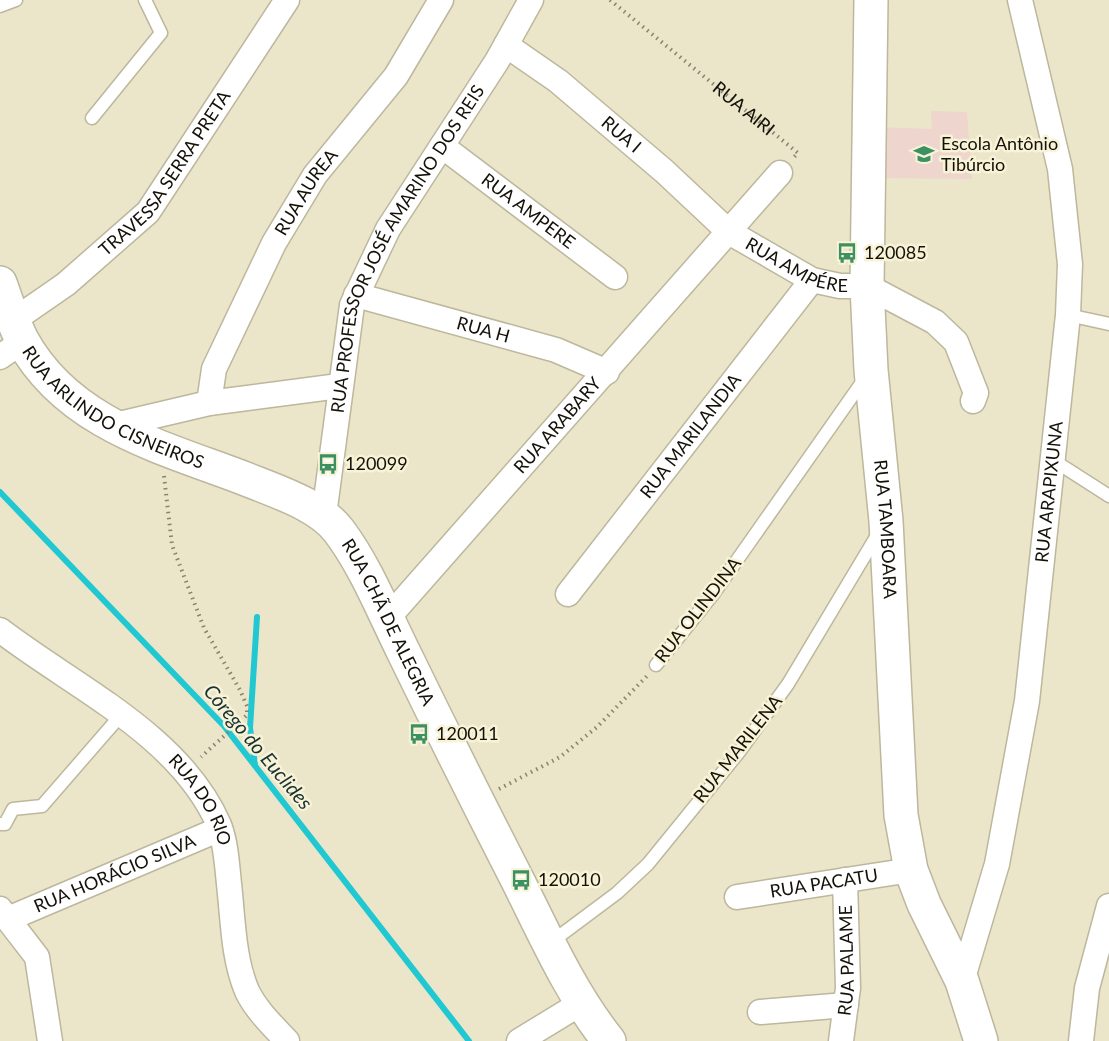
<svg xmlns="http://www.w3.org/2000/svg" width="1109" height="1041" viewBox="0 0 1109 1041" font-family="Lato,sans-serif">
<rect width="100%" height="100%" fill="#ebe6ca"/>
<path fill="#eed5cd" d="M 931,111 L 967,112 L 972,179 L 878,178 L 877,127 L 932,129 Z"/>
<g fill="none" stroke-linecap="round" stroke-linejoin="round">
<g stroke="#22c8d1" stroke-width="6">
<path d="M 0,492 L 224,726 L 469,1041"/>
<path d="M 255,765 L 250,728 L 257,617"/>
</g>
<g stroke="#bcb79d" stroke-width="15">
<g id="lane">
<path d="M 0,6 L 16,0"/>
<path d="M 92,118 L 161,33 L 145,0"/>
<path d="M 1068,315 L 1109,324"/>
<path d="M 1053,460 L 1109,496"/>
<path d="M 656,665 L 714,593 L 865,378"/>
<path d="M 0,824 L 5,824 L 13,809 L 42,806 L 121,715"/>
<path d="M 550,943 L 617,893 L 648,864 L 739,752 L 788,684 L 879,532"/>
</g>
</g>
<g stroke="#bcb79d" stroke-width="27">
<g id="street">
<path id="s2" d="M 506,45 L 558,81 L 664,171 L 729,232 L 812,280 L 840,286 L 867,286 L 935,322 L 956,342 L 976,393 L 973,401"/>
<path id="s3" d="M 442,146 L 615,277"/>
<path id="s4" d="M 356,295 L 556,350 L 607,372"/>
<path id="s5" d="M 14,320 L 66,284 L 148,212 L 287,0"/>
<path d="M 0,357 L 23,341"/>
<path id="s6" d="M 209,403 L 214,369 L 274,243 L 315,175 L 396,76 L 441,0"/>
<path d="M 111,426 L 209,403 L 339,386"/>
<path id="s7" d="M 324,515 L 352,305 L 388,229 L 497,61 L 531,0"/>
<path id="s8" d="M 568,594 L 812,280"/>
<path id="s9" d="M 387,619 L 780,173"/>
<path id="s10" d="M 0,630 C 74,687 180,735 219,825 C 226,843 227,865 229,884 C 233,919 233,958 247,991 C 256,1010 273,1026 287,1041"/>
<path id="s11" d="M 737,897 L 911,870"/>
<path d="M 0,909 L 37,957 L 50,1041"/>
<path id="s12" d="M 8,919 L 220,829"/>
<path id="s13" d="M 962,981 L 997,864 L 1027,701 L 1068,315 L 1070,264 L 1060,169 L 1020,0"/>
<path d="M 760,1012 L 846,1005"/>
<path d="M 519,1041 L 583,1002"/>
<path id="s14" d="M 841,1041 L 848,988 L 845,880"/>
<path d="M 1081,1041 L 1087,988 L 1109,906"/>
</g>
</g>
<g stroke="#bcb79d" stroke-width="36">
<g id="secondary">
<path id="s15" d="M 871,0 L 867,286 L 871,370 L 886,521 L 901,815 L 911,870 L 924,904 L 962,981 L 981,1041"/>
<path id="s16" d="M 0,283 C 7,302 13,323 22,340 C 70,428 171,449 256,483 C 284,494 321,507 339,531 C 366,567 384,613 404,653 C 441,729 479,805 518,881 C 545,935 571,994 609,1041"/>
</g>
</g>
<g stroke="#888471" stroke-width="4" stroke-dasharray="1.5 4.5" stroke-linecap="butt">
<path id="s1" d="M 610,0 L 798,153 L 793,158"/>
<path d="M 164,476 L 172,545 L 204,628 L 240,690 L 247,706 L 247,715 L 201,757"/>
<path d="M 499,789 L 560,757 L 597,727 L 647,676"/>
</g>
<use href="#lane" stroke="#fff" stroke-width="12"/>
<use href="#street" stroke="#fff" stroke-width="24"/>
<use href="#secondary" stroke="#fff" stroke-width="33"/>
</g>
<defs>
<g id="school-bare" transform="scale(1.62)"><path d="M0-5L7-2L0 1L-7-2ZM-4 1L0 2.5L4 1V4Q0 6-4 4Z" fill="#3d9062" stroke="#f8f3d7" stroke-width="2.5" paint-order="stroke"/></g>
<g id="bus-bare" transform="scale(1.62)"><path d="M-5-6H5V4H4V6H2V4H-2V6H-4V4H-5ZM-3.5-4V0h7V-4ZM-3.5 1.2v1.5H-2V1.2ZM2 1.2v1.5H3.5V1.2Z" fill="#3d9062" stroke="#f8f3d7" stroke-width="2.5" paint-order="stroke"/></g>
</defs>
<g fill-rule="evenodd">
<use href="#school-bare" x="924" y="154"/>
<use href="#bus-bare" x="847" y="253"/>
<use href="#bus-bare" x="328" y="464"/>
<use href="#bus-bare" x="419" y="734"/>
<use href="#bus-bare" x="521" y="880"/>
</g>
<g text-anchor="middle" stroke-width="5" stroke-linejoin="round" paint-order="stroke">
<g font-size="18" fill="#131108" stroke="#f8f3d7">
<text dy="6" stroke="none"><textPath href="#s1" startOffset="172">RUA AIRI</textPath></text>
<text dy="6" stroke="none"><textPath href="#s2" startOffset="146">RUA I</textPath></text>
<text dy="6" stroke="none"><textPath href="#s5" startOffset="213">TRAVESSA SERRA PRETA</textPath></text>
<text dy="6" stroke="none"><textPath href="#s6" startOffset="234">RUA AUREA</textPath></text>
<text dy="6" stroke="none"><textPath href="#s3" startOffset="108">RUA AMPERE</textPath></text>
<text dy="6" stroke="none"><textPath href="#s7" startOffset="284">RUA PROFESSOR JOSÉ AMARINO DOS REIS</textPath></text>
<text dy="6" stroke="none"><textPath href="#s2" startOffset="368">RUA AMPÉRE</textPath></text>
<text dy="6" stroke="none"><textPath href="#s4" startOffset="132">RUA H</textPath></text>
<text dy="6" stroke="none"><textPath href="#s16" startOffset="178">RUA ARLINDO CISNEIROS</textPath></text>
<text dy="6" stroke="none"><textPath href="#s9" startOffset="258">RUA ARABARY</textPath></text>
<text dy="6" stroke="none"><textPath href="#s8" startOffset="200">RUA MARILANDIA</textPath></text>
<text dy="6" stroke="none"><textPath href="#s13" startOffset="498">RUA ARAPIXUNA</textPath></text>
<text dy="6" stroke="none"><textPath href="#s15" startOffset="530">RUA TAMBOARA</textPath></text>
<text transform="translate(698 610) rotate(-52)" y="6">RUA OLINDINA</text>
<text dy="6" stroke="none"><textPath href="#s16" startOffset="543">RUA CHÃ DE ALEGRIA</textPath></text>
<text transform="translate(738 749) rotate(-52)" y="6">RUA MARILENA</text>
<text dy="6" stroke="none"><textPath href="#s10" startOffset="266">RUA DO RIO</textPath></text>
<text dy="6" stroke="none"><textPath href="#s12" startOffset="116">RUA HORÁCIO SILVA</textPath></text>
<text dy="6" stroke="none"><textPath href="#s11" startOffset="88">RUA PACATU</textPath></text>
<text dy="6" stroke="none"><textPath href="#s14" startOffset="81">RUA PALAME</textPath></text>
</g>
<g font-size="18" fill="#131108" stroke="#f8f3d7" text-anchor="start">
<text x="941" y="150">Escola Antônio<tspan x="941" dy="21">Tibúrcio</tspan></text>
<text x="864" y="259">120085</text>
<text x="345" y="470">120099</text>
<text x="436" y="740">120011</text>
<text x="538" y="886">120010</text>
</g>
<g font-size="20" font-style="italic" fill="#183133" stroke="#f8f3d7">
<text transform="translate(258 747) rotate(50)" y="7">Córego do Euclides</text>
</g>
</g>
</svg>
